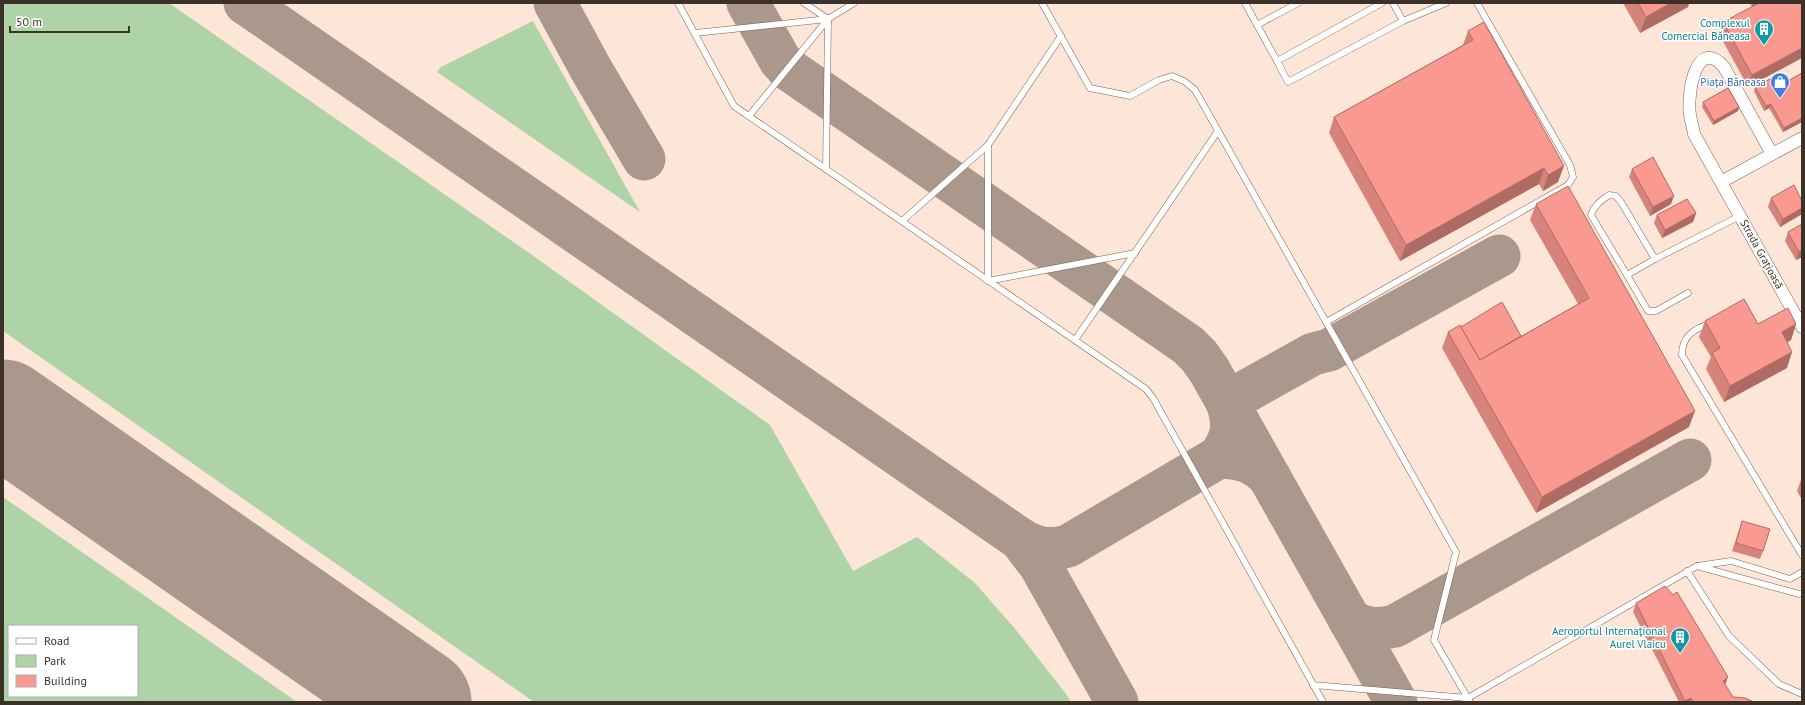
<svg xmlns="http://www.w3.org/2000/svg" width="1805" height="705" viewBox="0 0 1805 705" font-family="'PT Sans',sans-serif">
<rect width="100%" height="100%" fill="#fde6d7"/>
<g fill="#add3a6" fill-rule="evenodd">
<path d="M 3,3 L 169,3 L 532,255 L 770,425 L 853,571 L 917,537 L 975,583 L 1016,630 L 1066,694 L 1071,702 L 534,702 L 3,331 Z"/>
<path d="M 533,21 L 640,212 L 437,72 L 441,67 Z"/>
<path d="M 3,497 L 297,702 L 3,702 ZM 9,626 L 137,626 L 137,696 L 9,696 Z"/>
</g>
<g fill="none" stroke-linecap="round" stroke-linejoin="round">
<g stroke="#aa988c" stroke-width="43">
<path d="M 245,3 L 1020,539 L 1040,565 L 1117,702"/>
<path d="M 555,3 L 592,71 L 644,159"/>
<path d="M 748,3 L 780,60 L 788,69 L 1188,345 L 1199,356 L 1209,370 L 1396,702"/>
<path d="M 1270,478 C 1254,461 1242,458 1219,457 C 1233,438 1235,425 1227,402 L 1313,354 L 1329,350 L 1499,256"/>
<path d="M 1020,539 C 1036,549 1050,551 1068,546 L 1219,457"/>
<path d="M 1349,619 C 1363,630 1378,630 1395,626 L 1690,460"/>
</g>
<path stroke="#aa988c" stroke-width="107" d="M 3,413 L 418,702"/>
<g stroke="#796150" stroke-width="7">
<g id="service">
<path d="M 678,3 L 734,106 L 1146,389 L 1153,398 L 1323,702"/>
<path d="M 804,3 L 828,19 L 854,3"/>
<path d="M 1042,3 L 1090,88 L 1130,96 L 1159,80 L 1172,76 L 1184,81 L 1195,90 L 1456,552 L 1434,640 L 1470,702"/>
<path d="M 1245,3 L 1257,25 L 1298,3"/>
<path d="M 1393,3 L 1403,21"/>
<path d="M 1257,25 L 1277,61 L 1382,3"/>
<path d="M 695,33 L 828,19"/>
<path d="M 1277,61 L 1288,82 L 1403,21 L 1446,3"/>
<path d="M 749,116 L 828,19"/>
<path d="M 988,145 L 988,281 L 1135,253"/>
<path d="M 826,169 L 828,19"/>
<path d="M 1609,195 L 1616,196 L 1621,202 L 1655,259 L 1627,275 L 1591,215 C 1594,205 1601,201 1609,195 Z"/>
<path d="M 902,221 L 988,145 L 1061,36"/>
<path d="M 1655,259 L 1740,216"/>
<path d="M 1627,275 L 1648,311 L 1656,311 L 1688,293"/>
<path d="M 1326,322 L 1568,185 L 1573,177 L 1570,165 L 1477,3"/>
<path d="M 1711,324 C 1694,328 1682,336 1682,355 L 1802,555"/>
<path d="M 1075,340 L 1218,131"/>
<path d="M 1687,571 L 1729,636 L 1779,684 L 1802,694"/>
<path d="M 1802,572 L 1790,579 L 1731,561 L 1697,566 L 1799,594 L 1802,593"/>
<path d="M 1313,685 L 1468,698"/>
<path d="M 1465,702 L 1468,698 L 1697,566"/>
</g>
</g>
<g stroke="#796150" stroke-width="13">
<g id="minor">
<path d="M 1772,154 L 1724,67 C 1695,35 1687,96 1690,115 C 1691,121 1693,128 1694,134 L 1802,327"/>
<path d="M 1721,182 L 1802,138"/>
</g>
</g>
<use href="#service" stroke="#fff" stroke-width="6"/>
<use href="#minor" stroke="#fff" stroke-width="12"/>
</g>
<g fill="#d6847b">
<path d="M 1623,3 L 1689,3 L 1688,7 L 1640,33 Z"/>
<path d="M 1750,3 L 1802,3 L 1748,87 L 1719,34 L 1723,22 L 1752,7 Z"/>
<path d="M 1468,31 L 1558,182 L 1543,191 L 1539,184 L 1400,261 L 1329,133 L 1334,117 L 1463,45 Z"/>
<path d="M 1802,73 L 1802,122 L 1783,132 L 1769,108 L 1764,111 L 1754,91 L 1755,87 L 1779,86 Z"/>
<path d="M 1703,102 L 1739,107 L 1738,111 L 1713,125 L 1702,107 Z"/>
<path d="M 1632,169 L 1671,204 L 1650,216 L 1629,177 Z"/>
<path d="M 1771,198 L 1802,201 L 1802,214 L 1780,227 L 1768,207 Z"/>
<path d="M 1536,204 L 1689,427 L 1536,513 L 1442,348 L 1448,332 L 1461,327 L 1521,336 L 1578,304 L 1530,220 Z"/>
<path d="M 1696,213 L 1693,222 L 1662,238 L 1654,223 L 1657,215 Z"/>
<path d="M 1802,224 L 1802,257 L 1796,260 L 1785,241 L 1788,232 Z"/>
<path d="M 1705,321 L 1758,324 L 1796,324 L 1791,340 L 1787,342 L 1787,368 L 1724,402 L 1706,369 L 1711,357 L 1699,337 Z"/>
<path d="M 1802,477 L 1802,500 L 1797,491 Z"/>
<path d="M 1742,521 L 1763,551 L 1760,559 L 1732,551 Z"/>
<path d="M 1636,603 L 1725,685 L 1733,697 L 1754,702 L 1679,702 L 1633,612 Z"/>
</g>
<g fill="#ae6b64">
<path d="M 1671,3 L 1689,3 L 1688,7 L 1640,33 L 1646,17 Z"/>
<path d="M 1753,3 L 1759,3 L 1752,7 Z"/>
<path d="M 1802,48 L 1802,58 L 1748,87 L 1752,75 Z"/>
<path d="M 1771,104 L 1769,108 L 1764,111 L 1766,106 Z"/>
<path d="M 1739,107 L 1738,111 L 1713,125 L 1714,121 Z"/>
<path d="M 1802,118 L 1802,122 L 1783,132 L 1784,128 Z"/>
<path d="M 1564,166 L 1558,182 L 1543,191 L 1548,175 Z"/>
<path d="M 1544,168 L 1539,184 L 1400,261 L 1406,245 Z"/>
<path d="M 1674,196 L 1671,204 L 1650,216 L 1653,207 Z"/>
<path d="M 1802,208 L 1802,214 L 1780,227 L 1783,219 Z"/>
<path d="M 1696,213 L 1693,222 L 1662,238 L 1665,230 Z"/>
<path d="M 1802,250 L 1802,257 L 1796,260 L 1799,252 Z"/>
<path d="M 1796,324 L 1791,340 L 1776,348 L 1782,332 Z"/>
<path d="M 1792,352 L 1787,368 L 1724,402 L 1730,386 Z"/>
<path d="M 1695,411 L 1689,427 L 1536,513 L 1542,497 Z"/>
<path d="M 1728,677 L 1725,685 L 1723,681 Z"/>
<path d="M 1691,698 L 1690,702 L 1685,702 L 1685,701 Z"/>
</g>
<g fill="#f9998f" stroke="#ae6b64">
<path d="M 1638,3 L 1671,3 L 1646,17 Z"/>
<path d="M 1759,3 L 1802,3 L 1802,48 L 1752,75 L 1723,22 Z"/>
<path d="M 1484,22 L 1564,166 L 1548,175 L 1544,168 L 1406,245 L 1334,117 L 1473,40 L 1468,31 Z"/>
<path d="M 1802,73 L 1802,118 L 1784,128 L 1771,104 L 1766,106 L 1755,87 L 1774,77 L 1779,86 Z"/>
<path d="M 1728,88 L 1739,107 L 1714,121 L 1703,102 Z"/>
<path d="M 1653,157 L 1674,196 L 1653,207 L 1632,169 Z"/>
<path d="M 1794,185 L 1802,201 L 1802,208 L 1783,219 L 1771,198 Z"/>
<path d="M 1568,186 L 1695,411 L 1542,497 L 1448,332 L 1460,325 L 1480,360 L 1589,298 L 1536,204 Z"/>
<path d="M 1687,199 L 1696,213 L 1665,230 L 1657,215 Z"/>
<path d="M 1802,224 L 1802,250 L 1799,252 L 1788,232 Z"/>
<path d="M 1744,299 L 1758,324 L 1788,308 L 1796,324 L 1782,332 L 1792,352 L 1730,386 L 1712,353 L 1720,348 L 1705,321 Z"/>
<path d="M 1502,302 L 1521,336 L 1480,360 L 1461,327 Z"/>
<path d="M 1742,521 L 1770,529 L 1763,551 L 1736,543 Z"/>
<path d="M 1665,586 L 1673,595 L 1677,592 L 1728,677 L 1723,681 L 1733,697 L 1745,698 L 1754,702 L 1694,702 L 1691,698 L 1685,701 L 1636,603 Z"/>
</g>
<defs>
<g id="building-pin" transform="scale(1)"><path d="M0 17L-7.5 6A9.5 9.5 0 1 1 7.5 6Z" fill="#0f9aa8" stroke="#fff"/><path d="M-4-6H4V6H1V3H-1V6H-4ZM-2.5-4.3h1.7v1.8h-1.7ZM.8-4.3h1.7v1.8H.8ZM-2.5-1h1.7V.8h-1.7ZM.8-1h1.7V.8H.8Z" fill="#fff"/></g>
<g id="shop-pin" transform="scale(1)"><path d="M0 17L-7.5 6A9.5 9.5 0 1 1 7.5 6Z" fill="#3f7fe0" stroke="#fff"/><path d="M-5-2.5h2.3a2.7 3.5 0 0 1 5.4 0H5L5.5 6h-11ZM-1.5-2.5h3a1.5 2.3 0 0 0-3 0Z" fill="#fff"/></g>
</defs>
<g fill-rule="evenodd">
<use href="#building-pin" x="1764" y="29"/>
<use href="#shop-pin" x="1780" y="82"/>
<use href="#building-pin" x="1680" y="637"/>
</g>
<g text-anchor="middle" stroke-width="3" stroke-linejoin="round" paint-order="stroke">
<g font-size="11" fill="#0d838f" stroke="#fff" text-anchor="end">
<text x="1750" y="27">Complexul<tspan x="1750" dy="13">Comercial Băneasa</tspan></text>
<text x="1666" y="635">Aeroportul Internațional<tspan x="1666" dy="13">Aurel Vlaicu</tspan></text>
</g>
<g font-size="11" fill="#366cbe" stroke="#fff" text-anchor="end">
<text x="1766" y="86">Piața Băneasa</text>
</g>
<g font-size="11" fill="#3b3129" stroke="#fff">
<text transform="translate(1762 254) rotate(61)" y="4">Strada Grațioasă</text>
</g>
</g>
<rect width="1805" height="705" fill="none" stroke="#3b3129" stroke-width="8"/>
<rect x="8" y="625" width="130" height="72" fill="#ffffff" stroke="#b1ada9"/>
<rect x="16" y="638" width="20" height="6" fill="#ffffff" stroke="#b1ada9"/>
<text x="44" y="645" font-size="12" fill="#3b3129">Road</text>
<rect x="16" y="655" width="20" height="12" fill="#add3a6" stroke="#b1ada9"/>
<text x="44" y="665" font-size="12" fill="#3b3129">Park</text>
<rect x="16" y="675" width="20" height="12" fill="#f9998f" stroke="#b1ada9"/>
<text x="44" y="685" font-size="12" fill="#3b3129">Building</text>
<path d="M10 26v6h119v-6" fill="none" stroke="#3b3129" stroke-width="2"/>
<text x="16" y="26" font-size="12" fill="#3b3129" stroke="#ffffff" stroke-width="3" paint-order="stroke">50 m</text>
</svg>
